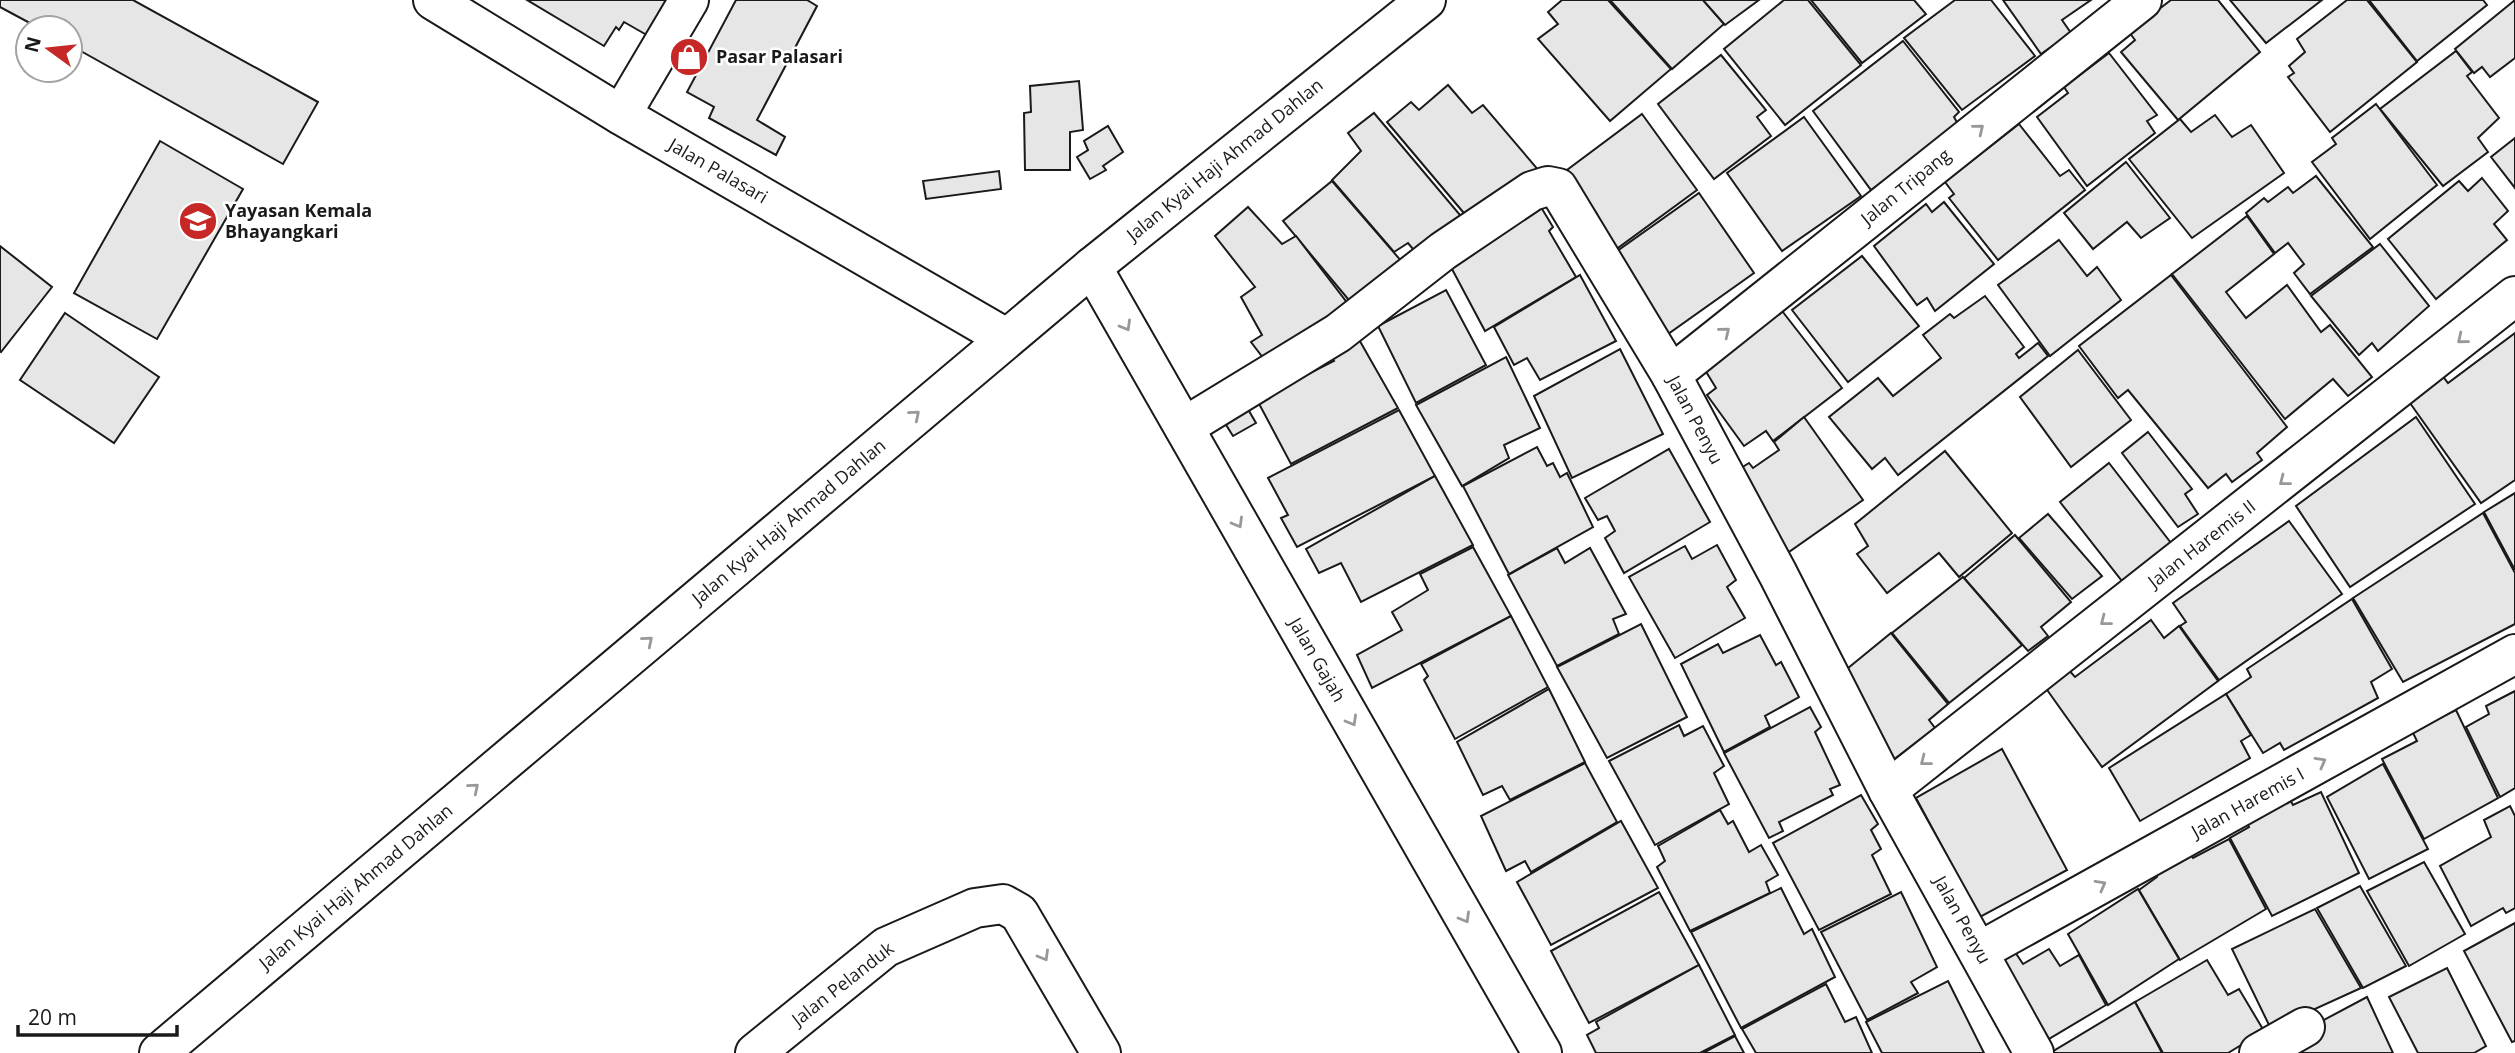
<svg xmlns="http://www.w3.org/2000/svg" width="2515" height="1053" viewBox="0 0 2515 1053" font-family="'Open Sans',sans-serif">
<rect width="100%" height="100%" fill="#fff"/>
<g fill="#e6e6e6" stroke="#1a1a1a" stroke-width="2">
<path d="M 0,0 L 133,0 L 318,102 L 283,164 L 70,45 L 70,28 L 39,28 L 0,7 Z"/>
<path d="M 527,0 L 673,0 L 652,38 L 624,22 L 619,30 L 616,27 L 604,46 Z"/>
<path d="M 736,0 L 807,0 L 817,6 L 757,120 L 785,137 L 776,155 L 709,118 L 714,107 L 687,92 Z"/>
<path d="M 1562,0 L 1608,0 L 1671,69 L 1610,121 L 1538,39 L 1558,24 L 1548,12 Z"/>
<path d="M 1610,0 L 1703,0 L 1724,24 L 1672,69 Z"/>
<path d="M 1703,0 L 1759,0 L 1725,25 Z"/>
<path d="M 1784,0 L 1808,0 L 1861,65 L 1785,125 L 1724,49 Z"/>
<path d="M 1811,0 L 1914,0 L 1926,14 L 1862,63 Z"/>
<path d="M 1955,0 L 1991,0 L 2035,56 L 1962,110 L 1904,38 Z"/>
<path d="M 2003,0 L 2091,0 L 2062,20 L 2071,33 L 2041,54 Z"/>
<path d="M 2171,0 L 2218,0 L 2260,52 L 2178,120 L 2121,52 L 2135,40 L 2129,32 Z"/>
<path d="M 2230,0 L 2322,0 L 2266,43 Z"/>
<path d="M 2347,0 L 2367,0 L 2417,62 L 2330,132 L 2288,77 L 2294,73 L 2289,66 L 2305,52 L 2297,39 Z"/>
<path d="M 2369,0 L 2483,0 L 2487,5 L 2417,61 Z"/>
<path d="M 2515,0 L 2515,58 L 2490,77 L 2482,67 L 2474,73 L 2455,49 Z"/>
<path d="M 1903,41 L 1959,112 L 1954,117 L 1959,126 L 1871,190 L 1813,111 Z"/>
<path d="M 2456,51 L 2472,72 L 2467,76 L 2499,118 L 2478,138 L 2488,152 L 2443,186 L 2380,109 Z"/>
<path d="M 2109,53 L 2157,115 L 2147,121 L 2155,133 L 2087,186 L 2037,117 L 2068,93 L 2064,87 Z"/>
<path d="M 1721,55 L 1766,110 L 1757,117 L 1771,136 L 1714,179 L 1658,104 Z"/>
<path d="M 1079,81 L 1083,130 L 1070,132 L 1070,170 L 1025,170 L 1024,113 L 1031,112 L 1030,86 Z"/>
<path d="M 1448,85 L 1472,113 L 1483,105 L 1540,172 L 1474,225 L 1387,122 L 1411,102 L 1419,110 Z"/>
<path d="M 2376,104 L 2437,185 L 2370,239 L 2312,162 L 2336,144 L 2332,138 Z"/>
<path d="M 1374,113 L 1471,228 L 1423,261 L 1408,243 L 1394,252 L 1332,180 L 1361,151 L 1348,133 Z"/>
<path d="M 1642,114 L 1697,190 L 1611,253 L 1589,221 L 1597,214 L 1567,170 Z"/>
<path d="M 2215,115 L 2232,137 L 2251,125 L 2284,173 L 2192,238 L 2129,159 L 2180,119 L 2191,132 Z"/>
<path d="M 1804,117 L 1861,196 L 1782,251 L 1727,173 Z"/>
<path d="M 2019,124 L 2060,176 L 2069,170 L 2085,190 L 1998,260 L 1949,198 L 1954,194 L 1945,182 Z"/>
<path d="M 1108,126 L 1123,152 L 1103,166 L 1106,170 L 1090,179 L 1077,157 L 1088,150 L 1084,141 Z"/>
<path d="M 2515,138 L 2515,188 L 2491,157 Z"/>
<path d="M 160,141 L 243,189 L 157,339 L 74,293 Z"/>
<path d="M 2126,162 L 2170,218 L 2141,238 L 2127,222 L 2093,249 L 2064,213 Z"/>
<path d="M 999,171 L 1001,189 L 926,199 L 923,181 Z"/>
<path d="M 2316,176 L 2373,247 L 2310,294 L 2294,273 L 2304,264 L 2288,243 L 2275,253 L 2246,213 L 2264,198 L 2268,202 L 2288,187 L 2293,193 Z"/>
<path d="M 2482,178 L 2508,211 L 2494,224 L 2507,240 L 2436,299 L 2388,239 L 2459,181 L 2468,191 Z"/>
<path d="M 1332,181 L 1409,270 L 1358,311 L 1283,221 Z"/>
<path d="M 1699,193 L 1754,273 L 1668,334 L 1613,254 Z"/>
<path d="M 1533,194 L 1553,227 L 1549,231 L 1576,277 L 1485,331 L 1444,254 Z"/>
<path d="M 1944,202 L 1994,264 L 1935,311 L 1927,298 L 1917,305 L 1874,246 L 1926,204 L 1932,212 Z"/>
<path d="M 1248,207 L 1282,244 L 1296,236 L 1355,313 L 1270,367 L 1251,342 L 1262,335 L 1241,297 L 1255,287 L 1215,236 Z"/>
<path d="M 2247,216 L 2274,254 L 2226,292 L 2246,318 L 2287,285 L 2321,332 L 2330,325 L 2372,377 L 2348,396 L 2333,379 L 2285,419 L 2172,274 Z"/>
<path d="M 2059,240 L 2087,276 L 2097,267 L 2121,300 L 2050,356 L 1998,285 Z"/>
<path d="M 2380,244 L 2429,306 L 2378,351 L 2372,343 L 2359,355 L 2311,296 Z"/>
<path d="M 0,246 L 52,287 L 1,352 L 0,351 Z"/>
<path d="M 1862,256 L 1919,326 L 1848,382 L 1792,310 Z"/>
<path d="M 1580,275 L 1616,341 L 1540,380 L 1527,358 L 1514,365 L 1494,327 Z"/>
<path d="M 2171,275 L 2287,427 L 2257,453 L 2262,460 L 2232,482 L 2226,474 L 2208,488 L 2128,390 L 2118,398 L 2079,346 Z"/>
<path d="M 1446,290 L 1486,365 L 1416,403 L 1378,326 Z"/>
<path d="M 1985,296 L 2024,347 L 2016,354 L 2019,358 L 2038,343 L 2048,356 L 1898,475 L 1885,458 L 1872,469 L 1829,417 L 1878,378 L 1893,396 L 1941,358 L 1923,335 L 1950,314 L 1954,318 Z"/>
<path d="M 1779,307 L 1842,388 L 1773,441 L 1766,431 L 1744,446 L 1707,395 L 1716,388 L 1702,365 Z"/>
<path d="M 65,313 L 159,377 L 114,443 L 20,380 Z"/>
<path d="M 2515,333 L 2515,480 L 2481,503 L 2405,396 L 2438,370 L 2448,383 Z"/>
<path d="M 1357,336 L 1398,408 L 1291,464 L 1257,400 L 1334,361 L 1328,353 Z"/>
<path d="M 1620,349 L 1663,434 L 1572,478 L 1534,396 Z"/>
<path d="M 2078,350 L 2131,420 L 2071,467 L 2020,397 Z"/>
<path d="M 1506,357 L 1540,428 L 1504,445 L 1509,458 L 1462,486 L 1416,405 Z"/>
<path d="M 1242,399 L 1256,423 L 1233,436 L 1218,412 Z"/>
<path d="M 1399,410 L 1435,476 L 1297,547 L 1281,518 L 1288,515 L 1268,478 Z"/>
<path d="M 1804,417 L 1863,500 L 1786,554 L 1733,473 L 1749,463 L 1753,468 L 1779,450 L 1774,442 Z"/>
<path d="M 2416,417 L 2475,504 L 2350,587 L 2296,506 Z"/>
<path d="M 2148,432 L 2192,489 L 2185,494 L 2198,514 L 2178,527 L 2122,453 Z"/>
<path d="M 1537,447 L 1547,466 L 1553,463 L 1560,477 L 1567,473 L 1593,527 L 1509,574 L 1463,486 Z"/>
<path d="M 1669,449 L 1710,522 L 1624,573 L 1605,538 L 1615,531 L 1607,516 L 1598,520 L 1585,498 Z"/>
<path d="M 1945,451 L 2012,533 L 1959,577 L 1939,553 L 1887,593 L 1857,554 L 1868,546 L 1855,524 Z"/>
<path d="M 2109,463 L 2171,543 L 2122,581 L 2060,502 Z"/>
<path d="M 1435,476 L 1473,545 L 1361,602 L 1341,563 L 1319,573 L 1306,549 Z"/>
<path d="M 2515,493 L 2515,570 L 2484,512 Z"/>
<path d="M 2483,513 L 2515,573 L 2515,624 L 2403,682 L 2353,598 Z"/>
<path d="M 2048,514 L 2102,576 L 2072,599 L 2019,538 Z"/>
<path d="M 2289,521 L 2342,594 L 2219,680 L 2180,626 L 2186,622 L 2173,603 Z"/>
<path d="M 2015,535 L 2071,602 L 2041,627 L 2048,636 L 2028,651 L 1964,578 Z"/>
<path d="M 1717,545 L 1736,580 L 1727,587 L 1745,618 L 1675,658 L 1629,577 L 1685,546 L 1692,559 Z"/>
<path d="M 1473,547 L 1511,616 L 1372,688 L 1357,655 L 1402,630 L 1392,612 L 1428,590 L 1420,574 Z"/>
<path d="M 1557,548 L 1565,563 L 1590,548 L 1626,614 L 1613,619 L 1619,634 L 1557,666 L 1508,575 Z"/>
<path d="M 1963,577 L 2022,645 L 1949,703 L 1892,633 Z"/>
<path d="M 2352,599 L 2392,669 L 2371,682 L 2378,698 L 2284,750 L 2280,743 L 2263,753 L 2226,694 L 2251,677 L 2247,669 Z"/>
<path d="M 1511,616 L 1548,687 L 1455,739 L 1424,680 L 1428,676 L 1421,664 Z"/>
<path d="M 2151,620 L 2164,638 L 2179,626 L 2218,681 L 2102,767 L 2045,687 L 2067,668 L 2075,677 Z"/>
<path d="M 1641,624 L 1687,717 L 1607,758 L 1557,667 Z"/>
<path d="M 1891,633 L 1948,704 L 1929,720 L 1935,728 L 1884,767 L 1842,673 Z"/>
<path d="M 1760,635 L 1776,665 L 1781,662 L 1799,697 L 1765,716 L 1770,727 L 1724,752 L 1681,664 L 1718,644 L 1723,653 Z"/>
<path d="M 1549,689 L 1585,762 L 1510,800 L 1502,786 L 1483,795 L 1457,742 Z"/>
<path d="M 2515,691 L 2515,788 L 2500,797 L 2466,727 L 2489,714 L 2486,706 Z"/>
<path d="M 2226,694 L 2251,735 L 2241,741 L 2250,758 L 2140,821 L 2109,768 Z"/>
<path d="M 1810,707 L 1821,727 L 1815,732 L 1840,785 L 1830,789 L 1833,795 L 1779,822 L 1783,831 L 1769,838 L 1724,753 Z"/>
<path d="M 2456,710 L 2498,798 L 2424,839 L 2382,759 L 2417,741 L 2412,731 Z"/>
<path d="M 1679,725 L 1684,736 L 1703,726 L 1724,766 L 1714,773 L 1729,804 L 1655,845 L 1609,761 Z"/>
<path d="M 2002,749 L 2067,870 L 1980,917 L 1916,798 Z"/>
<path d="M 1585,763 L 1617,822 L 1531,872 L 1525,861 L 1506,871 L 1481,816 Z"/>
<path d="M 2383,764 L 2428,849 L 2369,879 L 2327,797 Z"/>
<path d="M 2285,791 L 2293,805 L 2321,792 L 2359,873 L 2272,916 L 2230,838 L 2249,827 L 2242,812 Z"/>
<path d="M 1861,795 L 1878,824 L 1871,830 L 1881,849 L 1872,855 L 1891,894 L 1819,930 L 1773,843 Z"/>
<path d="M 2510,806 L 2515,816 L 2515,908 L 2506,913 L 2503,908 L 2471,926 L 2440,866 L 2491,837 L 2484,820 Z"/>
<path d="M 1720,810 L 1728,824 L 1733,821 L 1749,852 L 1761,845 L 1778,875 L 1766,882 L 1770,893 L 1690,931 L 1657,867 L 1665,861 L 1658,846 Z"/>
<path d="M 1621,821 L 1658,888 L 1551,945 L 1517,882 Z"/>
<path d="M 2229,839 L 2266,909 L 2180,960 L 2139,890 L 2157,877 L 2155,872 L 2189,852 L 2193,858 Z"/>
<path d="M 2424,862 L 2465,934 L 2409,966 L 2367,891 Z"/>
<path d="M 2360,886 L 2406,966 L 2363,988 L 2317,908 Z"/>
<path d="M 1781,888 L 1804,934 L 1812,929 L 1835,977 L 1741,1028 L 1691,932 Z"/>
<path d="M 2138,889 L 2179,959 L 2108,1005 L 2068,934 Z"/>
<path d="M 1659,892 L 1699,965 L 1589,1023 L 1551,951 Z"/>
<path d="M 1901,892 L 1937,967 L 1911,982 L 1918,993 L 1867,1020 L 1821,932 Z"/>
<path d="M 2315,909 L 2361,988 L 2271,1029 L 2232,949 Z"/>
<path d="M 2515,923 L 2515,1041 L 2512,1042 L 2464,951 Z"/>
<path d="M 2049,949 L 2060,966 L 2079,955 L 2106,1005 L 2037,1046 L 1992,964 L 2015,952 L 2023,964 Z"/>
<path d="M 2207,960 L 2228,995 L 2239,989 L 2264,1031 L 2228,1053 L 2163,1053 L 2135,1002 Z"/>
<path d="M 1699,965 L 1735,1035 L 1700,1053 L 1596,1053 L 1587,1035 L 1599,1028 L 1596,1022 Z"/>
<path d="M 2447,968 L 2486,1046 L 2474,1053 L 2418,1053 L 2389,997 Z"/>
<path d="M 1948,981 L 1984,1053 L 1882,1053 L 1866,1022 Z"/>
<path d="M 1826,984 L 1845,1022 L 1856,1017 L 1872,1053 L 1756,1053 L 1742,1029 Z"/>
<path d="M 2367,997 L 2393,1053 L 2278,1053 L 2275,1046 Z"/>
<path d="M 2135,1002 L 2162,1053 L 2050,1053 Z"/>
<path d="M 1735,1036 L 1744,1053 L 1703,1053 Z"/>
</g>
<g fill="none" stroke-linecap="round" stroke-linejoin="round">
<g stroke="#1a1a1a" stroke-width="42">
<g id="street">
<path d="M 621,115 L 689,0"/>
<path d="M 1092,267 L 1542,1053"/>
<path d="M 1671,375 L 2142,0"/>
<path d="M 1184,427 L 1338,333 L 1443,251 L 1532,191 L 1548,186 L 1558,188 L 1671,375 L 1778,574 L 1888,790 L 2034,1053"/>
<path d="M 1888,790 L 2515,296"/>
<path d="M 1980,951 L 2515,654"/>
<path d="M 755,1053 L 886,947 L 975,908 L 1003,904 L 1019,913 L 1101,1053"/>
<path d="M 2259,1053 L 2305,1027"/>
</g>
</g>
<g stroke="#1a1a1a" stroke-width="42">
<g id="secondary">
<path d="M 433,0 L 621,115 L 1006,338"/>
<path d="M 159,1053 L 1092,267 L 1426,0"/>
</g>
</g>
<use href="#street" stroke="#fff" stroke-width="38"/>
<use href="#secondary" stroke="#fff" stroke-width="38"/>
</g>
<defs><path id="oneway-chevron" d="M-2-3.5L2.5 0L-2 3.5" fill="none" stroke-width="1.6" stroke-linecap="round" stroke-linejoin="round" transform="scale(1.75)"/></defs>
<g stroke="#989898">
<use href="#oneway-chevron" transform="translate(1979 129) rotate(-39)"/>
<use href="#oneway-chevron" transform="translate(1126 326) rotate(60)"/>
<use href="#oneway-chevron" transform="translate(1725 332) rotate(-39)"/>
<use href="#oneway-chevron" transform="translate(2462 339) rotate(141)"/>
<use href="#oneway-chevron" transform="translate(915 415) rotate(-40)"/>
<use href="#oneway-chevron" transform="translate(2284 481) rotate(142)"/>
<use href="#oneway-chevron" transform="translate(1238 523) rotate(60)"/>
<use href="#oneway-chevron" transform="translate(2105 621) rotate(142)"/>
<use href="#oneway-chevron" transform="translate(648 641) rotate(-40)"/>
<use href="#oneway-chevron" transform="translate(1352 721) rotate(60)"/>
<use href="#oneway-chevron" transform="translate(1925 761) rotate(142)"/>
<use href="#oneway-chevron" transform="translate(2321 762) rotate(-29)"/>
<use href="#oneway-chevron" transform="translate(474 788) rotate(-40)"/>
<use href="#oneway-chevron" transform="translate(2101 885) rotate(-29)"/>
<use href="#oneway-chevron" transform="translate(1465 918) rotate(60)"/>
<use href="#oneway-chevron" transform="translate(1044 956) rotate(60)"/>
</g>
<defs>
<g id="shop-disc" transform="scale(2.0125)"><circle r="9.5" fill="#c62828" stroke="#fff"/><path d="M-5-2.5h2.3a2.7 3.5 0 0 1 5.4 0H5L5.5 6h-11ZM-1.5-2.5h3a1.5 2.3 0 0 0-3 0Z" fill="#fff"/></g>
<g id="school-disc" transform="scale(2.0125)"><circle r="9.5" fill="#c62828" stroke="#fff"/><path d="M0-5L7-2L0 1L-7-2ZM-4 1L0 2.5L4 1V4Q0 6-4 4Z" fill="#fff"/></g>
</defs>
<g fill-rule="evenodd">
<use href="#shop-disc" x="689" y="57"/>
<use href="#school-disc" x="198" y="221"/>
</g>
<g text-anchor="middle" stroke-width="5" stroke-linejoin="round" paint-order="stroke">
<g font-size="18" font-weight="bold" fill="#1a1a1a" stroke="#fff" text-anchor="start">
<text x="716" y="63">Pasar Palasari</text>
<text x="225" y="217">Yayasan Kemala<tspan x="225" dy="21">Bhayangkari</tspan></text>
</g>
<g font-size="18" fill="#1a1a1a" stroke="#fff">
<text transform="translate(1225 160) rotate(-39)" y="6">Jalan Kyai Haji Ahmad Dahlan</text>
<text transform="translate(718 171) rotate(30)" y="6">Jalan Palasari</text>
<text transform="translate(1906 187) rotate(-39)" y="6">Jalan Tripang</text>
<text transform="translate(1695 420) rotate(62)" y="6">Jalan Penyu</text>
<text transform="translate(789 522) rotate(-40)" y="6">Jalan Kyai Haji Ahmad Dahlan</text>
<text transform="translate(2202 544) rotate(-38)" y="6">Jalan Haremis II</text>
<text transform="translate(1317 660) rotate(60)" y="6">Jalan Gajah</text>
<text transform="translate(2248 803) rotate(-29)" y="6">Jalan Haremis I</text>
<text transform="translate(356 887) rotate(-40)" y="6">Jalan Kyai Haji Ahmad Dahlan</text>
<text transform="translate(1962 920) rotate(61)" y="6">Jalan Penyu</text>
<text transform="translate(843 984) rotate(-38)" y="6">Jalan Pelanduk</text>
</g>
</g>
<g transform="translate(49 49) rotate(285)"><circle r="33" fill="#ffffff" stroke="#a3a3a3" stroke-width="2"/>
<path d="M0-5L12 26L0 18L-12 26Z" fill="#c62828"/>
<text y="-10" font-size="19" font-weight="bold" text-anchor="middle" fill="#1a1a1a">N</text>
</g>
<path d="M18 1025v10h159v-10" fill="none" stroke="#1a1a1a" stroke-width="3.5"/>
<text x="28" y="1025" font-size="21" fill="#1a1a1a" stroke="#ffffff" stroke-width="5" paint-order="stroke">20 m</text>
</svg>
